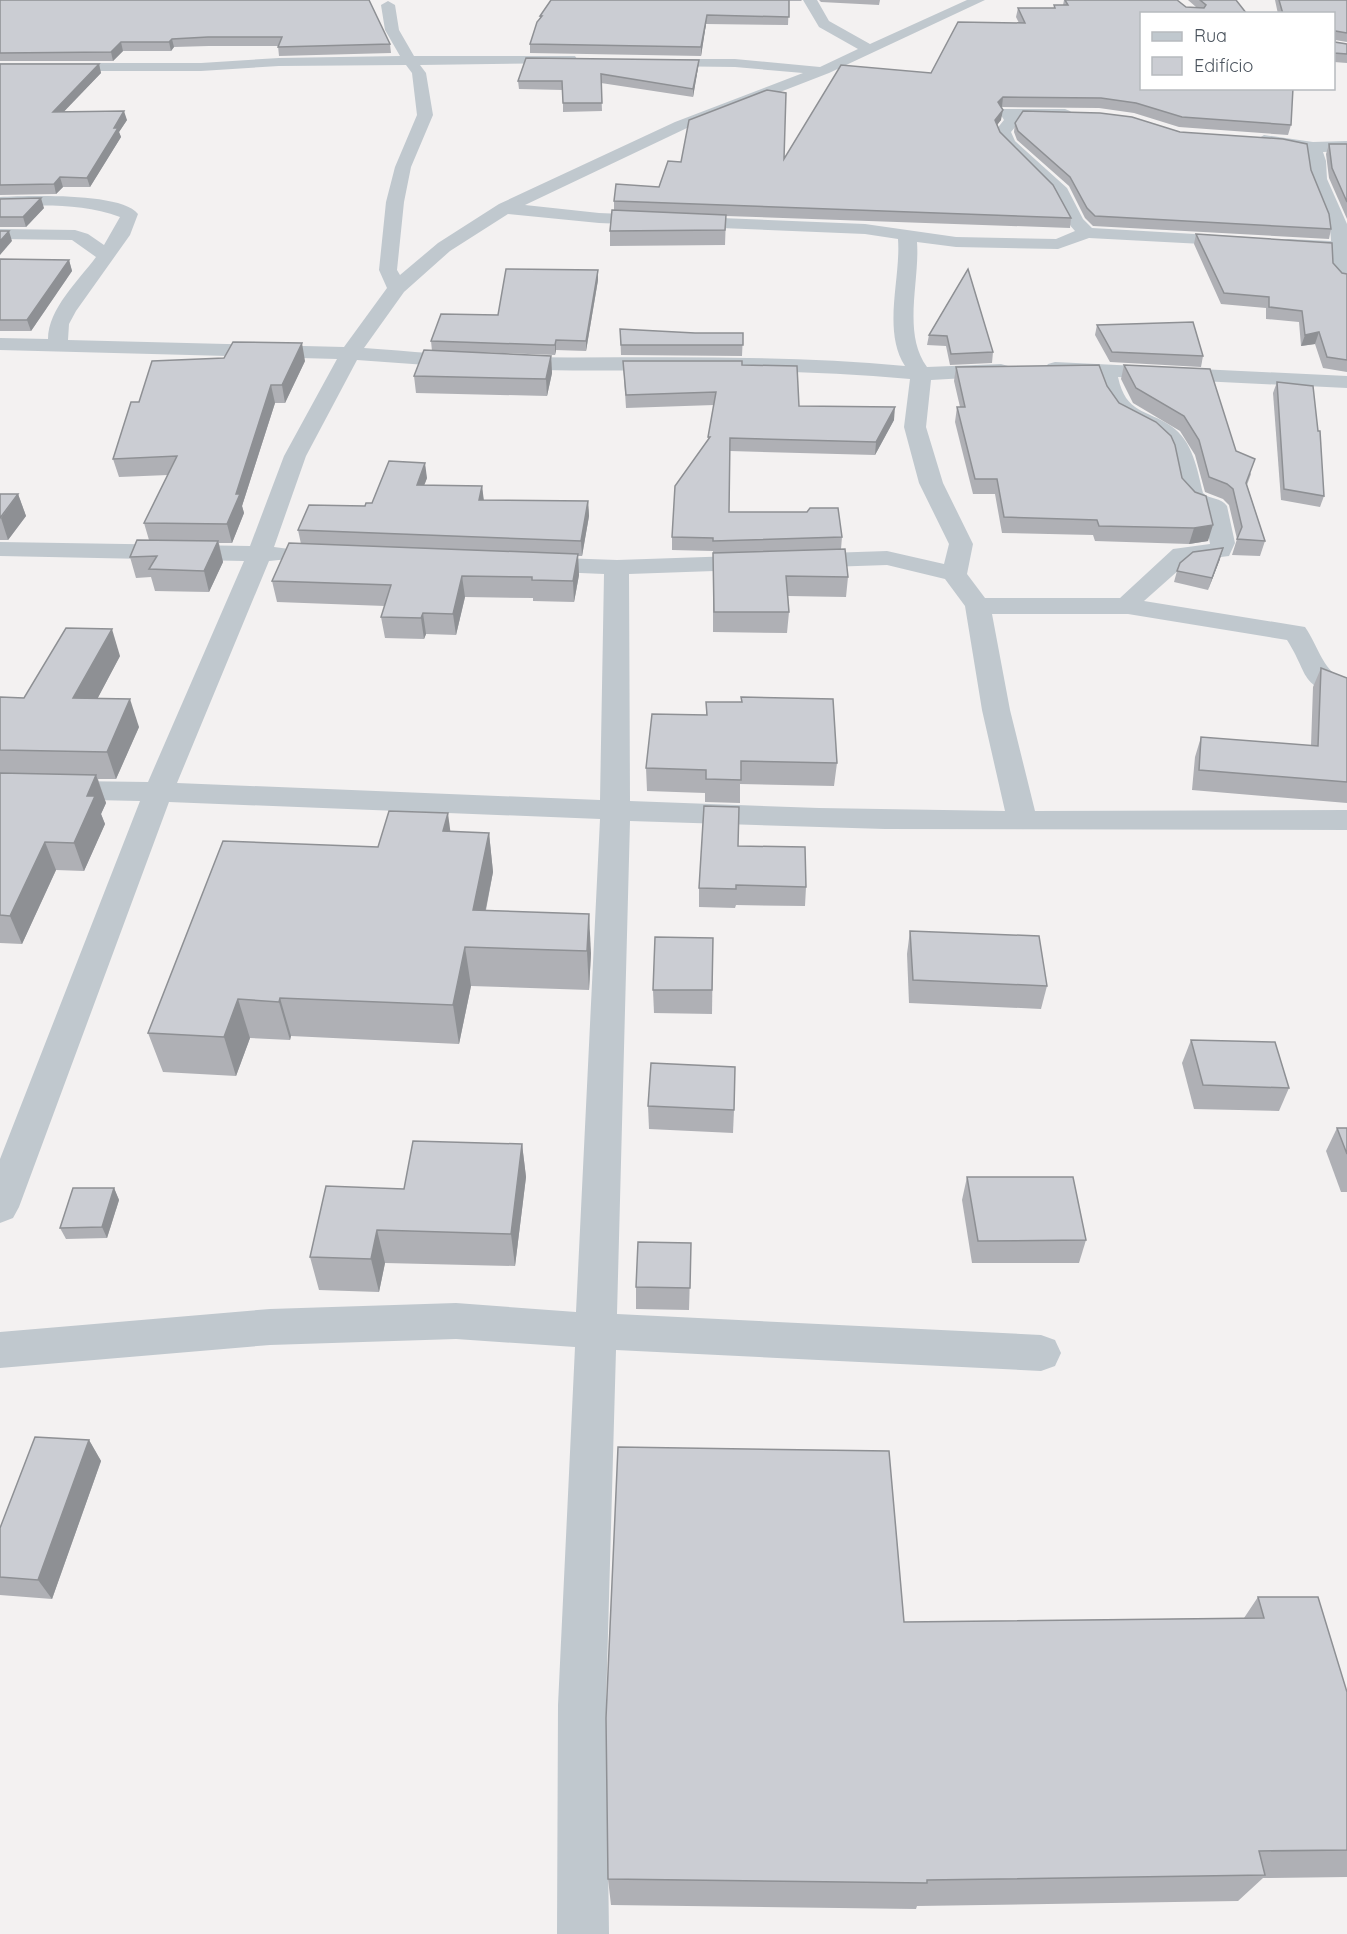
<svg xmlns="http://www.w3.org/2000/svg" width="1347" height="1934" viewBox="0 0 1347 1934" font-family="Quicksand,sans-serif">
<rect width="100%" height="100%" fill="#f3f1f1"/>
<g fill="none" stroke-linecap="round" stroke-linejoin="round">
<g fill="#c0c8ce" fill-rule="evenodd">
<path d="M 803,0 L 817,0 L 829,21 L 870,44 L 967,0 L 985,0 L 829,73 L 687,128 L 525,205 L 599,213 L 865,224 L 956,237 L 1056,239 L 1075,231 C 1064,220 1062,206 1053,194 C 1036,171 1007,159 995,131 L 1004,120 L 999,112 L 1002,109 L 1065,109 L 1070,111 L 1073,114 L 1070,117 L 1019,117 L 1020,121 L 1011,132 L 1015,141 L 1067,188 L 1083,219 L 1092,228 L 1246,237 L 1249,241 L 1246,245 L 1240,246 L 1089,238 L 1058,249 L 956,247 L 917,242 C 920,281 902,333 927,367 L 1001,364 L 1008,366 L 1011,370 L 1008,374 L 1001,376 L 931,380 L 926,427 L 943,483 L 973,544 L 967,574 L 985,598 L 1120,598 L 1173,549 L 1210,544 L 1204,510 C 1166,499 1185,475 1169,451 C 1156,430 1140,432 1122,420 C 1110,411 1100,390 1097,376 L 1048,372 L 1045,368 L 1048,364 L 1055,362 L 1347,376 L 1347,388 L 1118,377 C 1126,414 1146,409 1171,426 C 1193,441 1197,469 1203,493 C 1210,500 1221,497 1227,506 L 1235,543 L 1229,556 L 1189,561 L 1144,601 L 1305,627 C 1319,647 1323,673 1347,681 L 1347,698 C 1298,686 1310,676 1287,640 L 1128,614 L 992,614 L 1010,710 L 1035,811 L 1347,810 L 1347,830 L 885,829 L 630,821 L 617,1314 L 1041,1335 L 1055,1340 L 1061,1353 L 1055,1366 L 1041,1371 L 616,1350 L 606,1705 L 609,1934 L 557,1934 L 558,1705 L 575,1347 L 456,1339 L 270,1345 L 0,1368 L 0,1332 L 270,1309 L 456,1303 L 576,1312 L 600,819 L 169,802 L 19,1207 L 13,1218 L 0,1223 L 0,1159 L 140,801 L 0,798 L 0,780 L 148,782 L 244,561 L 0,556 L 0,542 L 250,546 L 284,456 L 337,359 L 0,350 L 0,338 L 48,339 C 48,309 79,280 96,257 L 72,240 L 0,239 L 0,229 L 75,230 L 88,234 L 104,245 L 120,217 C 81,203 40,205 0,207 L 0,197 C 27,196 121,192 138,214 L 130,235 L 76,311 L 69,324 L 68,340 L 344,347 L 387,288 L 379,270 L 386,202 L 395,167 L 417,115 L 412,73 L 406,65 L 279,66 L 201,71 L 0,71 L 0,63 L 201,63 L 279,58 L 400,56 L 385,30 L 381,5 L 388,1 L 395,5 L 399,30 L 414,56 L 575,56 L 577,59 L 570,63 L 420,65 L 426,73 L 433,115 L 411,167 L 404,202 L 397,270 L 400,275 L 438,243 L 499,204 L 675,122 L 803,73 L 735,67 L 655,66 L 648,62 L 650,59 L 735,59 L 820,67 L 858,49 L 819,27 ZM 508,214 L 599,223 L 865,234 L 898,239 C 901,279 882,330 905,366 C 771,353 635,359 500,357 C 455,356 409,351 364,348 L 404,292 L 450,251 ZM 357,360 C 403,363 450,367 497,369 C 635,374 773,366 910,379 L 904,427 L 919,483 L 949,544 L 944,564 L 887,551 L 617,560 L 533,557 L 524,559 L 521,564 L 524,569 L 533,571 L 604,574 L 600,800 L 177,783 L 269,561 L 289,559 L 292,554 L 289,549 L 274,547 L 306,456 ZM 887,565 L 945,579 L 965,606 L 982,710 L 1005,811 L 819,808 L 630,801 L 629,574 Z"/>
<path d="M 1264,135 L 1313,142 L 1347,141 L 1347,151 L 1323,152 L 1326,161 L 1327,179 L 1347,224 L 1347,284 L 1340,282 L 1332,272 L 1331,252 L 1288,249 L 1282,248 L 1279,244 L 1282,240 L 1288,239 L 1331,241 C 1331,215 1316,202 1311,179 C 1308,169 1310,160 1306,151 L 1258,143 L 1256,140 Z"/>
</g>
</g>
<g fill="#afb0b5">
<path d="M 0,0 L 390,44 L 391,53 L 279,56 L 278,46 L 209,46 L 174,47 L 171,51 L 123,51 L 113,61 L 0,61 Z"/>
<path d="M 551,0 L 802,0 L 801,1 L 789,1 L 788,25 L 706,24 L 701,56 L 530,53 L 530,44 L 540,18 L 540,16 Z"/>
<path d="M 819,0 L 880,0 L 879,5 L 821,2 Z"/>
<path d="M 1064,0 L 1177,0 L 1186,7 L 1196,7 L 1188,0 L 1236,0 L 1291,125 L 1288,135 L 1179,127 L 1134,113 L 1099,108 L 1002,107 L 1001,108 L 1001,120 L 997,125 L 1000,132 L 1071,218 L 1070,228 L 726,216 L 725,245 L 610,246 L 610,231 L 614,211 L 614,201 L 659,187 L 681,162 L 784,159 L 931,73 L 1019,23 L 1016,17 L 1018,8 L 1054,8 L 1054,5 L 1063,5 Z"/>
<path d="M 1275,0 L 1347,0 L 1347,42 L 1335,40 L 1335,42 L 1347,44 L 1347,63 L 1334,62 L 1334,14 L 1278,14 Z"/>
<path d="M 699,60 L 698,68 L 693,97 L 601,83 L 602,111 L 563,112 L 563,90 L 519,89 L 518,81 Z"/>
<path d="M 0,64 L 99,64 L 101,73 L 64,111 L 127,120 L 119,132 L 121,137 L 90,187 L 63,187 L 56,194 L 0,195 Z"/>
<path d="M 1015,123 L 1180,132 L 1311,170 L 1331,229 L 1329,239 L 1093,226 L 1085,218 L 1069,186 L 1017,140 L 1014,132 Z"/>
<path d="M 1329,144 L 1347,144 L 1347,219 L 1329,178 L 1326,154 Z"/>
<path d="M 0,199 L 44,208 L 26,227 L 0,227 Z"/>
<path d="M 1196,234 L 1333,263 L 1342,273 L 1347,274 L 1347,372 L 1323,368 L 1315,344 L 1301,346 L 1299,322 L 1266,319 L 1266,308 L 1221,304 L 1194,244 Z"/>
<path d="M 0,259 L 69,260 L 72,271 L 31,331 L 0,331 Z"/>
<path d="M 968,269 L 993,352 L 992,363 L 950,365 L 946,346 L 927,345 L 929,335 Z"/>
<path d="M 598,280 L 586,351 L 556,350 L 555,355 L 473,352 L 551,356 L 552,373 L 547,396 L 416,393 L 414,376 L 432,351 L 431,341 L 498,315 Z"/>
<path d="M 1097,325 L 1203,356 L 1201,367 L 1110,362 L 1095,335 Z"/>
<path d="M 620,329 L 695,333 L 743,333 L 742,356 L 621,355 Z"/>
<path d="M 305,361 L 285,403 L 275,403 L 242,506 L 244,513 L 232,543 L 219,543 L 223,562 L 209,592 L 155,591 L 151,577 L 136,578 L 130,557 L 149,540 L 144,523 L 168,475 L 119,477 L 113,459 L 139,402 Z"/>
<path d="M 623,361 L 742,365 L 799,406 L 894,420 L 875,455 L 730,451 L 729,512 L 842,537 L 841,549 L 848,577 L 846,597 L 788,596 L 789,612 L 787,633 L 713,632 L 713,551 L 672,550 L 672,537 L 708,441 L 714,405 L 626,408 Z"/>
<path d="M 1124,365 L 1236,451 L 1251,474 L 1247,485 L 1265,541 L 1260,556 L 1232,555 L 1237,539 L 1229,505 L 1223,499 L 1205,492 L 1195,455 L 1180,431 L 1133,403 L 1121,379 Z"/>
<path d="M 956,367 L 1107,386 L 1119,403 L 1182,478 L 1208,541 L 1189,544 L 1095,541 L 1093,535 L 1002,533 L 995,494 L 973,494 L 955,422 L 957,407 L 960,407 L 954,381 Z"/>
<path d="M 1277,382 L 1324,496 L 1320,507 L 1281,500 L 1273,393 Z"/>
<path d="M 427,478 L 424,485 L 482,486 L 483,500 L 588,501 L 589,516 L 582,556 L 578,556 L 579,575 L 574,602 L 533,601 L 533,598 L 465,597 L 456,635 L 426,634 L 424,639 L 385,638 L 381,617 L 385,606 L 277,602 L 272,581 L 301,544 L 298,530 L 372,503 Z"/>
<path d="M 0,494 L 18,494 L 26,516 L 8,540 L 0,540 Z"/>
<path d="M 1220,559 L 1208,590 L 1174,582 L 1177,571 Z"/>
<path d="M 120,656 L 97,699 L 139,727 L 116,779 L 98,779 L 106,803 L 101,814 L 105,824 L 84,871 L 56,870 L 22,944 L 0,943 L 0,697 L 24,698 Z"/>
<path d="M 1321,668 L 1347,678 L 1347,803 L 1192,790 L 1195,757 L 1201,737 L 1311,746 L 1313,687 Z"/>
<path d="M 706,702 L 837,763 L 834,786 L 740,784 L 740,803 L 705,802 L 705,793 L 647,791 L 646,768 L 706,715 Z"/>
<path d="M 451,832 L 489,833 L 493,872 L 486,910 L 591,953 L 589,990 L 471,986 L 459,1044 L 291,1036 L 290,1040 L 250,1038 L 236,1076 L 163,1072 L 148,1033 L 378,847 Z"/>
<path d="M 738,846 L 806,887 L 805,906 L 736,905 L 735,908 L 699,907 L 699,888 Z"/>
<path d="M 910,931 L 1047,986 L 1041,1009 L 909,1003 L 907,954 Z"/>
<path d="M 713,938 L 712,1014 L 654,1013 L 653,990 Z"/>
<path d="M 1191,1040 L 1289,1088 L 1279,1111 L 1194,1109 L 1182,1063 Z"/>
<path d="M 648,1106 L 734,1110 L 733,1133 L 649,1129 Z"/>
<path d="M 1337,1128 L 1347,1128 L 1347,1192 L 1341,1192 L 1326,1151 Z"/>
<path d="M 522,1144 L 526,1177 L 515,1266 L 385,1263 L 379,1292 L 319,1290 L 310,1257 L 404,1189 Z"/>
<path d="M 967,1177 L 1086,1240 L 1079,1263 L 972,1263 L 962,1200 Z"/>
<path d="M 114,1188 L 119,1200 L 107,1238 L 66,1239 L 60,1228 Z"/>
<path d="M 691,1243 L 689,1310 L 636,1309 L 636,1287 Z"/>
<path d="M 89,1440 L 101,1461 L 52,1599 L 0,1595 L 0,1577 Z"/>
<path d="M 1258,1597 L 1347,1692 L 1347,1877 L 1263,1878 L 1238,1901 L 917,1906 L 916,1909 L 611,1905 L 608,1879 L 904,1622 L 1244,1618 Z"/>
</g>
<g fill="#8e9094">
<path d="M 707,15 L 706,24 L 701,56 L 701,47 Z"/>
<path d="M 172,39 L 174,47 L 171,51 L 169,42 Z"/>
<path d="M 121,42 L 123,51 L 113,61 L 111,52 Z"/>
<path d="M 699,60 L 698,68 L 693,97 L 693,89 Z"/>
<path d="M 99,64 L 101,73 L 55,121 L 53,112 Z"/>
<path d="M 1003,97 L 1002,107 L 997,112 L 998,102 Z"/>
<path d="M 1003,110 L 1001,120 L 993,130 L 995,120 Z"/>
<path d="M 124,111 L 127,120 L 119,132 L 121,137 L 90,187 L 87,178 Z"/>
<path d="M 60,177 L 63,187 L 56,194 L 54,184 Z"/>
<path d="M 41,198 L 44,208 L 26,227 L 23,217 Z"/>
<path d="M 9,231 L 12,241 L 0,255 L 0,241 Z"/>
<path d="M 69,260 L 72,271 L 31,331 L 27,320 Z"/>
<path d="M 598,270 L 598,280 L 586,351 L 586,341 Z"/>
<path d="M 1319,332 L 1315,344 L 1301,346 L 1305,335 Z"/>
<path d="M 556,340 L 556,350 L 555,355 L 555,345 Z"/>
<path d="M 302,343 L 305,361 L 285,403 L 282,385 Z"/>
<path d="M 551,356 L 552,373 L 547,396 L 546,379 Z"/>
<path d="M 271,385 L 275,403 L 242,506 L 244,513 L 232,543 L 227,524 L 236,494 Z"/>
<path d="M 895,407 L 894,420 L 875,455 L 876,442 Z"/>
<path d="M 425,463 L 427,478 L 419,499 L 417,485 Z"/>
<path d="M 482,486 L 484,501 L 479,500 Z"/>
<path d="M 18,494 L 26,516 L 8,540 L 1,518 Z"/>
<path d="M 588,501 L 589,516 L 582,556 L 581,541 Z"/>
<path d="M 1213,525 L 1208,541 L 1189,544 L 1194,528 Z"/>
<path d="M 218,541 L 223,562 L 209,592 L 204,571 Z"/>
<path d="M 1223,548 L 1220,559 L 1208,590 L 1212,578 Z"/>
<path d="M 578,554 L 579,575 L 574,602 L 573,581 Z"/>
<path d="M 462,576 L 465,597 L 456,635 L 453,614 Z"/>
<path d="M 423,613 L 426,634 L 424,639 L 421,618 Z"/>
<path d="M 112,629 L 120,656 L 83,726 L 73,698 Z"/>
<path d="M 130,699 L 139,727 L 116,779 L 107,752 Z"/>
<path d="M 96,775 L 106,803 L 101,814 L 105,824 L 84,871 L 74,843 L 87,796 Z"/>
<path d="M 448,813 L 453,852 L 443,831 Z"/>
<path d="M 489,833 L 493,872 L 478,948 L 473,910 Z"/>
<path d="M 45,842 L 56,870 L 22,944 L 10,916 Z"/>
<path d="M 589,914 L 591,953 L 589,990 L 587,951 Z"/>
<path d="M 465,947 L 471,986 L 459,1044 L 453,1005 Z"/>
<path d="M 280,998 L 291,1036 L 290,1040 L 279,1002 Z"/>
<path d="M 238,999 L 250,1038 L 236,1076 L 224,1037 Z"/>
<path d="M 522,1144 L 526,1177 L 515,1266 L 511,1234 Z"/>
<path d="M 114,1188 L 119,1200 L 107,1238 L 102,1227 Z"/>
<path d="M 377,1230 L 385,1263 L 379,1292 L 371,1259 Z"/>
<path d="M 89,1440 L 101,1461 L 52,1599 L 38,1580 Z"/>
</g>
<g fill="#cbcdd3" stroke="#8e9094" stroke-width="1.5">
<path d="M 0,0 L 369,0 L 390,44 L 278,47 L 282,37 L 208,37 L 172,39 L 169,42 L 121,42 L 111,52 L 0,53 Z"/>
<path d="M 551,0 L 789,0 L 789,17 L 707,15 L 701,47 L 530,44 L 537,22 L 542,16 L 540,16 Z"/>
<path d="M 1065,0 L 1177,0 L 1186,7 L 1204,8 L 1206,5 L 1200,0 L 1236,0 L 1247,14 L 1142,14 L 1142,88 L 1293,88 L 1291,125 L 1182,117 L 1136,103 L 1101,98 L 1003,97 L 998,102 L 1003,110 L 995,120 L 1000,132 L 1053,185 L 1071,218 L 614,201 L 616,184 L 659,187 L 668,161 L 681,162 L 689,120 L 767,90 L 786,93 L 784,159 L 841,65 L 931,73 L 958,22 L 1025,23 L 1018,8 L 1055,8 L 1054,5 L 1068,5 Z"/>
<path d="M 1279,0 L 1347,0 L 1347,33 L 1335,31 L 1335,42 L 1347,44 L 1347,54 L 1334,53 L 1334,14 L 1283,14 Z"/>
<path d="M 526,58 L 699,60 L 693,89 L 601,74 L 602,103 L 563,103 L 562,81 L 518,81 Z"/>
<path d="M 0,64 L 99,64 L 53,112 L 124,111 L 114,128 L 118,128 L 87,178 L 60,177 L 54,184 L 0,185 Z"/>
<path d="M 1023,111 L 1100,113 L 1132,117 L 1180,132 L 1283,139 L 1307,144 L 1311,170 L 1329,214 L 1331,229 L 1095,216 L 1087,208 L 1070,177 L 1018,131 L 1015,123 Z"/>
<path d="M 1329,144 L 1347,144 L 1347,202 L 1332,168 Z"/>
<path d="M 41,198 L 23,217 L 0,217 L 0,199 Z"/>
<path d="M 612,210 L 726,215 L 725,230 L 610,231 Z"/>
<path d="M 0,231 L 9,231 L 0,241 Z"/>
<path d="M 1196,234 L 1332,243 L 1333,263 L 1342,273 L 1347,274 L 1347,360 L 1327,357 L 1319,332 L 1305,335 L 1302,311 L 1269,307 L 1269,297 L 1224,293 Z"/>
<path d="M 0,259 L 69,260 L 27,320 L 0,320 Z"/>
<path d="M 506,269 L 598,270 L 586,341 L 556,340 L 555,345 L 550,345 L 431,341 L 441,314 L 498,315 Z"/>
<path d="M 968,269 L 993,352 L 951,354 L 947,336 L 929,335 Z"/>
<path d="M 1193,322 L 1203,356 L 1112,352 L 1097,325 Z"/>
<path d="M 620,329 L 695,333 L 743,333 L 743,345 L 621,345 Z"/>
<path d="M 233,342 L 302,343 L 282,385 L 271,385 L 236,494 L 240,494 L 227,524 L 144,523 L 177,456 L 113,459 L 131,402 L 139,402 L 152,361 L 224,358 Z"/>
<path d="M 424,350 L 551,356 L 546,379 L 414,376 Z"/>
<path d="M 623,361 L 742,361 L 742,365 L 797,366 L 799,406 L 895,407 L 876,442 L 730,438 L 729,512 L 807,512 L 810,508 L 838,508 L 842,537 L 713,541 L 713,538 L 672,537 L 675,486 L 710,437 L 708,437 L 716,392 L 626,395 Z"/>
<path d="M 1099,365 L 1107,386 L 1119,403 L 1156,422 L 1171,436 L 1175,445 L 1182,478 L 1195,492 L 1206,496 L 1213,525 L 1194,528 L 1099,526 L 1097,520 L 1004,517 L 997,479 L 975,479 L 957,407 L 965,407 L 956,367 Z"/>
<path d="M 1124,365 L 1210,369 L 1236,451 L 1255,459 L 1246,483 L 1265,541 L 1237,539 L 1242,527 L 1233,489 L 1227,484 L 1209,477 L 1199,440 L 1184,416 L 1136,388 Z"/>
<path d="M 1277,382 L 1313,386 L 1318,431 L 1320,431 L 1324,496 L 1284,489 Z"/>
<path d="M 389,461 L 425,463 L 417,485 L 482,486 L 479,500 L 588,501 L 581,541 L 298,530 L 309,505 L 365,506 L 366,503 L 372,503 Z"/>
<path d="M 0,494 L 18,494 L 0,518 Z"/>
<path d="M 137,540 L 218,541 L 204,571 L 149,569 L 157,556 L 130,557 Z"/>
<path d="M 289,543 L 578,554 L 573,581 L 532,580 L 532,577 L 462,576 L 453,614 L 423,613 L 421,618 L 381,617 L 391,585 L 272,581 Z"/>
<path d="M 1223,548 L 1212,578 L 1177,571 L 1180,563 L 1193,552 Z"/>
<path d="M 845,549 L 848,577 L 786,576 L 789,612 L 714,612 L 713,553 Z"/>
<path d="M 66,628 L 112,629 L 73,698 L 130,699 L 107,752 L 0,750 L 0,697 L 24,698 Z"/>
<path d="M 1321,668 L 1347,678 L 1347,782 L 1199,770 L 1201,737 L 1318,746 Z"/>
<path d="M 741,697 L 833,699 L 837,763 L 741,761 L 741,780 L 706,779 L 706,770 L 646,768 L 652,714 L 707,715 L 706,702 L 742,702 Z"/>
<path d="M 0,773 L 96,775 L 87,796 L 95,796 L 74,843 L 45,842 L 10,916 L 0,915 Z"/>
<path d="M 704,806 L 739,807 L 738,846 L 805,847 L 806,887 L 736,885 L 736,889 L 699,888 Z"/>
<path d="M 389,811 L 448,813 L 443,831 L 489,833 L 473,910 L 589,914 L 587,951 L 465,947 L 453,1005 L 280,998 L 279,1002 L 238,999 L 224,1037 L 148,1033 L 223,841 L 378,847 Z"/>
<path d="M 910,931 L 1039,936 L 1047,986 L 913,980 Z"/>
<path d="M 655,937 L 713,938 L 712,990 L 653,990 Z"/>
<path d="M 1191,1040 L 1275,1042 L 1289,1088 L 1203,1085 Z"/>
<path d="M 651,1063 L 735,1067 L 734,1110 L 648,1106 Z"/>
<path d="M 1337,1128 L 1347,1128 L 1347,1154 Z"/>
<path d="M 413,1141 L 522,1144 L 511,1234 L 377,1230 L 371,1259 L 310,1257 L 326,1186 L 404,1189 Z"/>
<path d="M 967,1177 L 1073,1177 L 1086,1240 L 978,1241 Z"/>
<path d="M 73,1188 L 114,1188 L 102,1227 L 60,1228 Z"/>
<path d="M 638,1242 L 691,1243 L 690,1288 L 636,1287 Z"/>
<path d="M 35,1437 L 89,1440 L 38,1580 L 0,1577 L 0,1528 Z"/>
<path d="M 618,1447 L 889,1451 L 904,1622 L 1264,1618 L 1258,1597 L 1318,1597 L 1347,1692 L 1347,1850 L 1259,1851 L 1265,1875 L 927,1880 L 927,1883 L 608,1879 L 606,1718 Z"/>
</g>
<rect x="1140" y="12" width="195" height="78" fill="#ffffff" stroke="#b7babe" stroke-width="1.5"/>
<rect x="1152" y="32" width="30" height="9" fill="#c0c8ce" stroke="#b7babe" stroke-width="1.5"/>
<text x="1194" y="42" font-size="18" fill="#4a535d">Rua</text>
<rect x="1152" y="57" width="30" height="18" fill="#cbcdd3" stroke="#b7babe" stroke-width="1.5"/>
<text x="1194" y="72" font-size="18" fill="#4a535d">Edifício</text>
</svg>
